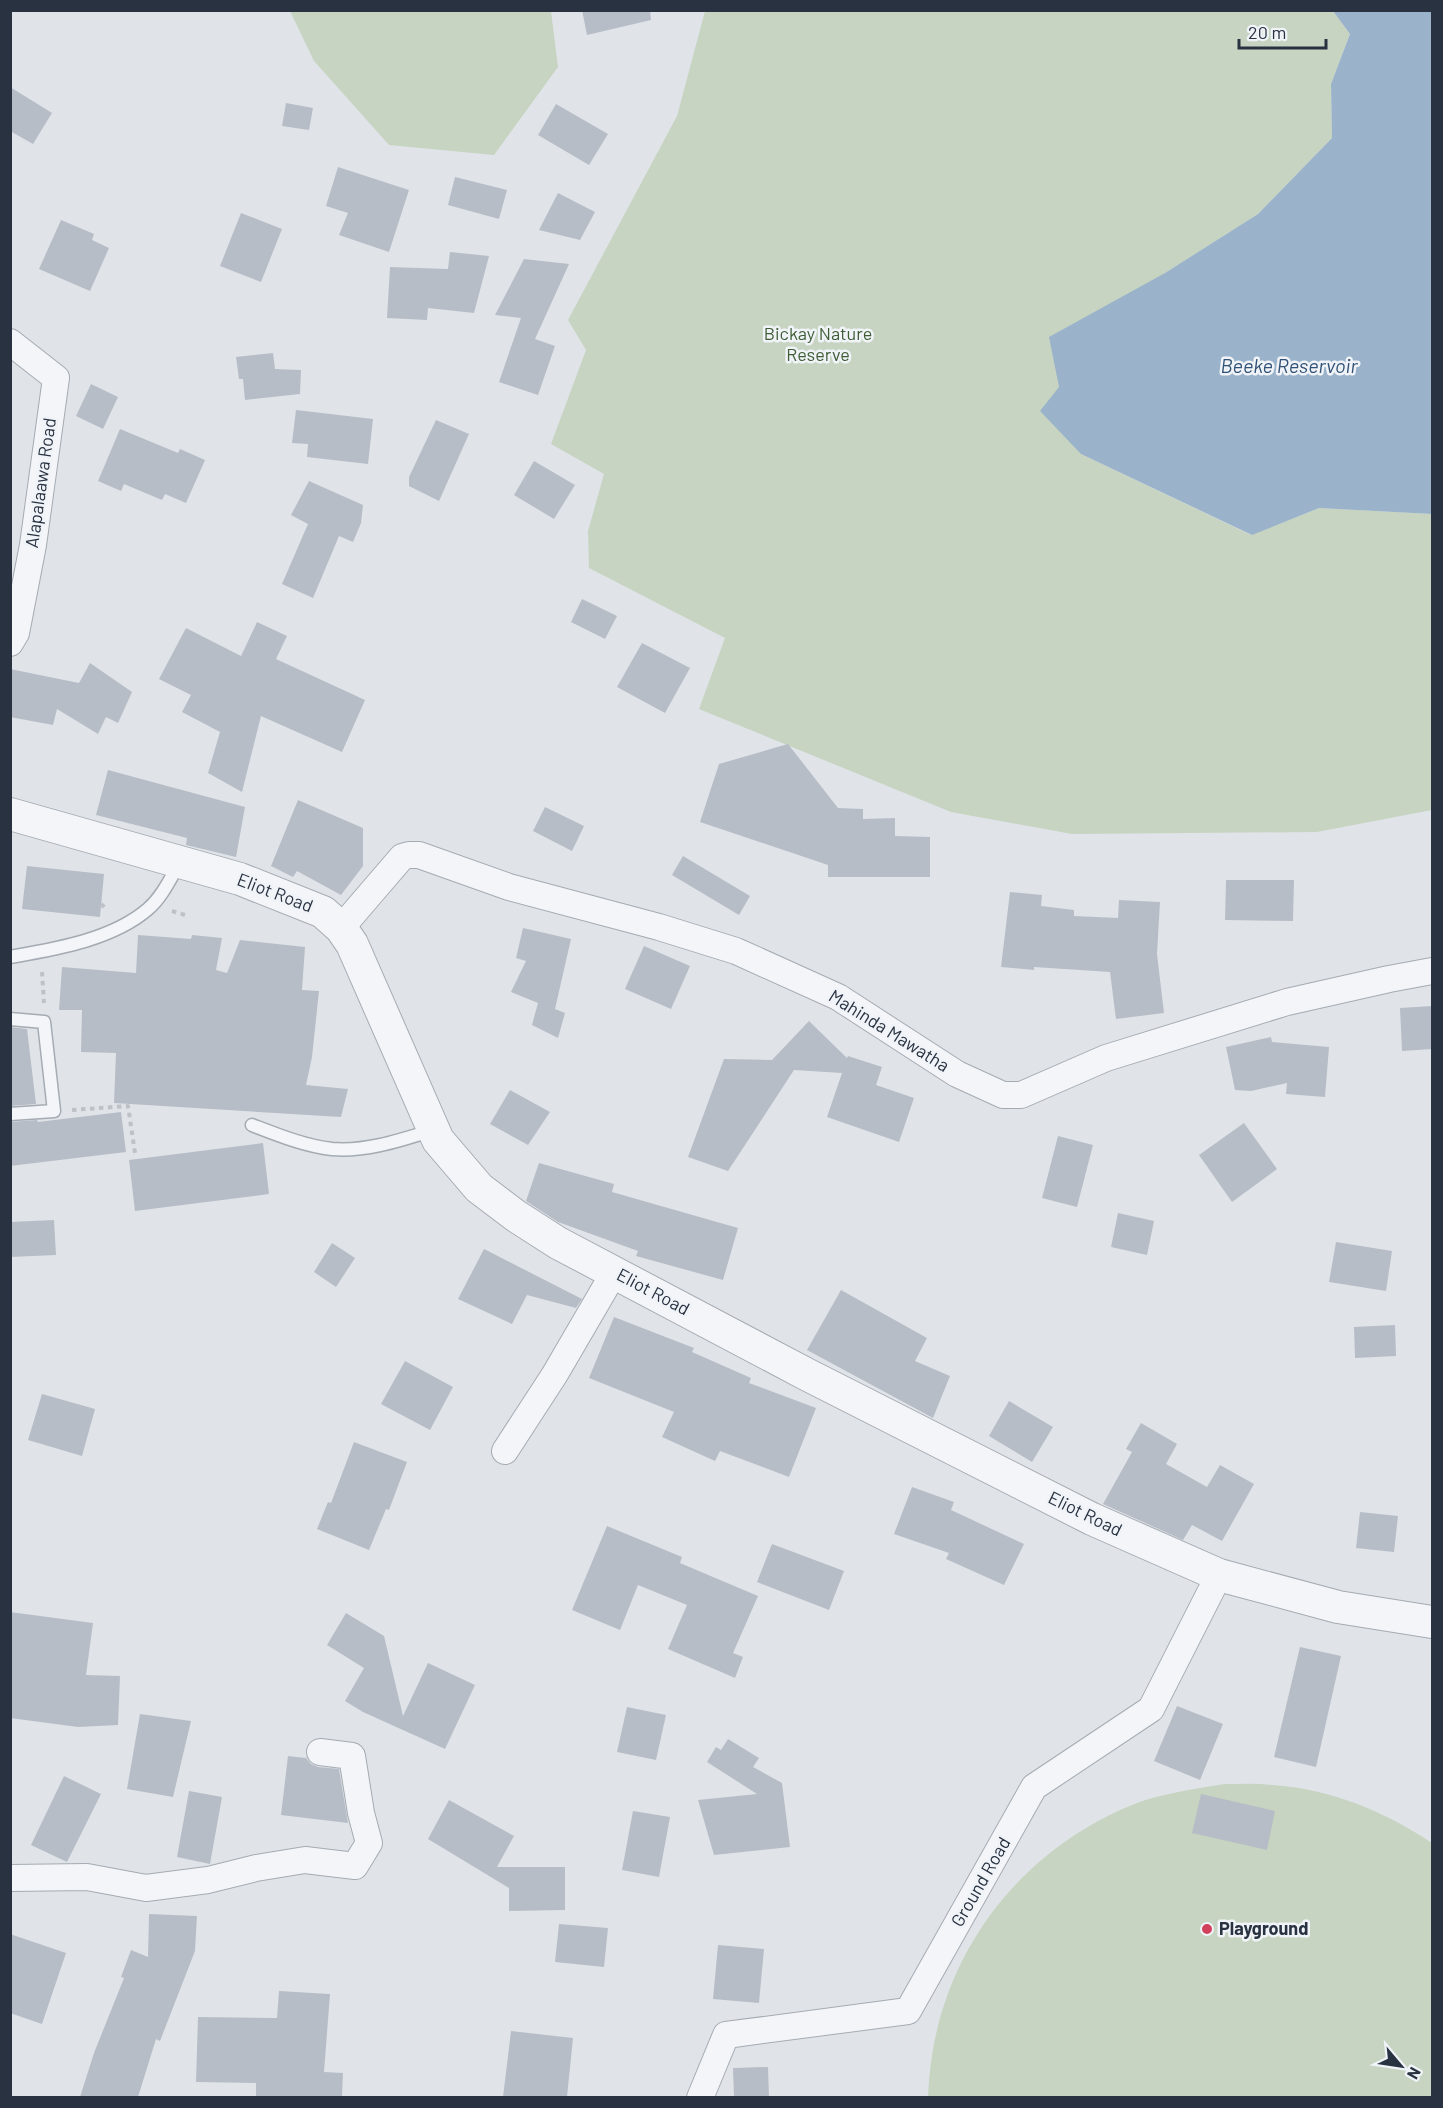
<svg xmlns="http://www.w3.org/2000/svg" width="1443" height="2108" viewBox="0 0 1443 2108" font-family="Barlow,sans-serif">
<rect width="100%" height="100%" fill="#e0e4e9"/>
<g fill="#c6d4c1">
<path d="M 290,11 L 551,11 L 558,67 L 494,155 L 389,145 L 314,61 Z"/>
<path d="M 705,11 L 1333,11 L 1350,34 L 1331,84 L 1332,138 L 1258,214 L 1165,273 L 1081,454 L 1251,535 L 1319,508 L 1432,514 L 1432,810 L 1317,832 L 1072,834 L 951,812 L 699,709 L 725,638 L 589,568 L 588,531 L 604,474 L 551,444 L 586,350 L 568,320 L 677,116 Z"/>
<path d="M 1225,1784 C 1241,1784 1257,1783 1272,1785 C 1331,1789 1384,1811 1432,1843 L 1432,2097 L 928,2098 C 932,1966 1011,1855 1132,1805 C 1162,1793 1194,1789 1225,1784 Z"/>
</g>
<path fill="#9ab3ca" d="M 1333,11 L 1432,11 L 1432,514 L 1319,508 L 1252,535 L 1081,454 L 1040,411 L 1059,387 L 1049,337 L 1165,273 L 1258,214 L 1332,138 L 1331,84 L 1350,34 Z"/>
<g fill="#b7bdc6">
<path d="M 582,10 L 650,10 L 651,20 L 587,35 Z"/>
<path d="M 10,87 L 52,113 L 33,144 L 10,131 Z"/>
<path d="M 286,103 L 313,108 L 309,130 L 282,126 Z"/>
<path d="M 556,104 L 608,134 L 589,165 L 538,135 Z"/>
<path d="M 338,167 L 409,190 L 389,252 L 339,235 L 348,213 L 326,206 Z"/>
<path d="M 455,177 L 507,190 L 499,219 L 448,205 Z"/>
<path d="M 558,193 L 595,212 L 580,240 L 539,230 Z"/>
<path d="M 241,213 L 282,229 L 261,282 L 220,266 Z"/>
<path d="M 61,220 L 94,234 L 92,240 L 109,248 L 90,291 L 39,269 Z"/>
<path d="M 450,252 L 489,256 L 474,313 L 428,308 L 427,320 L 387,318 L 390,267 L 448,269 Z"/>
<path d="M 524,259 L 569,264 L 535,339 L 555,346 L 538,395 L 499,382 L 521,318 L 495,315 Z"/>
<path d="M 273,353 L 275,369 L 301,370 L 300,394 L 245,400 L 243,379 L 239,379 L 236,357 Z"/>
<path d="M 91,384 L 118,397 L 103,429 L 76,416 Z"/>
<path d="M 296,410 L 373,419 L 368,464 L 307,457 L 308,444 L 292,443 Z"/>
<path d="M 436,420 L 469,434 L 439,501 L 409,486 L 409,477 Z"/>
<path d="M 120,429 L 178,453 L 180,449 L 205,460 L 186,503 L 165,494 L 162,500 L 124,484 L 121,491 L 98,481 Z"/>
<path d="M 534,461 L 575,485 L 554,519 L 514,495 Z"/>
<path d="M 309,481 L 363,505 L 361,523 L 353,542 L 339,536 L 313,598 L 282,584 L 308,524 L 291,515 Z"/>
<path d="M 582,599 L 617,616 L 605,639 L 571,622 Z"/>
<path d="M 257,622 L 287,636 L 276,659 L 365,700 L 342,752 L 261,716 L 242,792 L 208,773 L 220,732 L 182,712 L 191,695 L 159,679 L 186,628 L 241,656 Z"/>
<path d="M 642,643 L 690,668 L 665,713 L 617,687 Z"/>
<path d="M 90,663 L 132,692 L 118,723 L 106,717 L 98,734 L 57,709 L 53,725 L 10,717 L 10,669 L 79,683 Z"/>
<path d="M 788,744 L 838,808 L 863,809 L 863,819 L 895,818 L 895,836 L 930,837 L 930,877 L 828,877 L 828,865 L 700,822 L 719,764 Z"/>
<path d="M 108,770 L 245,807 L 236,857 L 186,845 L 187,838 L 96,815 Z"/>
<path d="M 298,800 L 363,828 L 363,866 L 341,895 L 297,871 L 293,877 L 271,866 Z"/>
<path d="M 545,807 L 584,826 L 572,851 L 533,831 Z"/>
<path d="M 683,856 L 750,896 L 739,915 L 672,875 Z"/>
<path d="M 27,866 L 104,874 L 100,917 L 22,909 Z"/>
<path d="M 1226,880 L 1294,880 L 1293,921 L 1225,920 Z"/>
<path d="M 1010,892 L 1042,895 L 1041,906 L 1074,910 L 1074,916 L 1118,918 L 1119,900 L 1160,902 L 1157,954 L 1164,1013 L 1116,1019 L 1110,972 L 1034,967 L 1034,970 L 1001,967 Z"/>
<path d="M 523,928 L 571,939 L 555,1009 L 565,1013 L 558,1038 L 532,1025 L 538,1003 L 511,992 L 526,961 L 516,958 Z"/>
<path d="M 138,935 L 191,939 L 192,935 L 222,938 L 216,970 L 227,973 L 240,940 L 305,947 L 302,990 L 319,991 L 312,1057 L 306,1085 L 348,1089 L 341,1117 L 114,1103 L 116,1053 L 81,1052 L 82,1010 L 59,1010 L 62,967 L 136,973 Z"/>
<path d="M 644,946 L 690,966 L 671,1009 L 625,989 Z"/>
<path d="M 1432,1006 L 1432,1049 L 1402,1051 L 1400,1008 Z"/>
<path d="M 809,1021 L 847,1058 L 848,1056 L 882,1067 L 876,1085 L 914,1098 L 899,1142 L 827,1117 L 842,1073 L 794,1070 L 728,1171 L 688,1157 L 724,1059 L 772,1060 Z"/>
<path d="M 10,1027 L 27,1029 L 36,1104 L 10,1106 Z"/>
<path d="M 1271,1037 L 1272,1042 L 1329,1047 L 1325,1097 L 1286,1094 L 1287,1083 L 1251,1091 L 1235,1090 L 1226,1047 Z"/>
<path d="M 510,1090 L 550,1112 L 528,1145 L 490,1124 Z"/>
<path d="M 121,1112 L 126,1152 L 10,1166 L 10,1122 L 37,1120 L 38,1122 Z"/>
<path d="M 1244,1123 L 1277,1169 L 1232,1202 L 1199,1155 Z"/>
<path d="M 1058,1136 L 1093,1145 L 1077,1207 L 1042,1198 Z"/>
<path d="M 263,1143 L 269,1194 L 135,1211 L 129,1160 Z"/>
<path d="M 539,1163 L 614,1184 L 612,1192 L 738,1228 L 723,1280 L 636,1256 L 638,1251 L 558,1222 L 526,1201 Z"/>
<path d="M 1118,1213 L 1154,1221 L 1147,1255 L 1111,1247 Z"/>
<path d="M 54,1220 L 56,1255 L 10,1257 L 10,1222 Z"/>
<path d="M 1336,1242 L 1392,1251 L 1386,1291 L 1329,1282 Z"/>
<path d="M 332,1243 L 355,1258 L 336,1287 L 314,1272 Z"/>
<path d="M 484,1249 L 582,1299 L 576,1308 L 527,1295 L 512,1324 L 458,1299 Z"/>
<path d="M 841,1290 L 927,1338 L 915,1361 L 950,1376 L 933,1418 L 807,1350 Z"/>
<path d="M 614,1317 L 694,1348 L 692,1352 L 751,1378 L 749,1383 L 816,1408 L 789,1477 L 720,1451 L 715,1461 L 662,1437 L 674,1412 L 589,1378 Z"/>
<path d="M 1395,1325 L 1396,1356 L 1355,1358 L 1354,1327 Z"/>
<path d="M 405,1361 L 453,1387 L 430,1430 L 381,1404 Z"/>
<path d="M 42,1394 L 95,1409 L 82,1456 L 28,1440 Z"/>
<path d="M 1009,1401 L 1053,1427 L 1032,1462 L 989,1436 Z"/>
<path d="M 1141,1423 L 1177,1444 L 1166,1464 L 1207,1487 L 1220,1465 L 1254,1484 L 1222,1541 L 1192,1525 L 1183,1540 L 1103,1504 L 1132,1452 L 1126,1449 Z"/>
<path d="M 354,1442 L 407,1462 L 389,1510 L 386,1509 L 369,1550 L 317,1529 L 328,1502 L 331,1503 Z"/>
<path d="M 912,1487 L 954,1502 L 951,1510 L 1024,1544 L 1004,1585 L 946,1559 L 949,1553 L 894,1534 Z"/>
<path d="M 1360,1512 L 1398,1516 L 1394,1552 L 1356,1548 Z"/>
<path d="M 607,1526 L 682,1557 L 680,1563 L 758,1596 L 733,1653 L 743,1657 L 735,1678 L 668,1649 L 687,1605 L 638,1585 L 620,1630 L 572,1610 Z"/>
<path d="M 772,1544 L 844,1571 L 829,1610 L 757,1582 Z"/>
<path d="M 10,1612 L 93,1623 L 86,1675 L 120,1676 L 118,1725 L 78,1727 L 10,1718 Z"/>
<path d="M 346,1613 L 384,1636 L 403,1716 L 428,1663 L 475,1685 L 445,1749 L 363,1712 L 345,1701 L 364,1668 L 327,1645 Z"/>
<path d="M 1300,1647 L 1341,1656 L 1316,1767 L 1274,1757 Z"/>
<path d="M 1177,1706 L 1223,1724 L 1200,1780 L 1154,1761 Z"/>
<path d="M 627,1707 L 666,1715 L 656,1760 L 617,1752 Z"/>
<path d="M 140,1714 L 191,1721 L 173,1797 L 127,1789 Z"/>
<path d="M 728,1739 L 759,1758 L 753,1767 L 782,1783 L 790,1847 L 714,1855 L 698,1800 L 757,1794 L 707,1762 L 716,1747 L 721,1750 Z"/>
<path d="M 288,1756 L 306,1758 L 311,1764 L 318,1767 L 339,1769 L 348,1823 L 281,1815 Z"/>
<path d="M 64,1776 L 101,1794 L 67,1862 L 31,1845 Z"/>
<path d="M 189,1791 L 222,1797 L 210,1864 L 177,1857 Z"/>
<path d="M 1201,1794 L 1275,1811 L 1267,1850 L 1192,1833 Z"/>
<path d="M 449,1800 L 514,1836 L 497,1867 L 565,1867 L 565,1910 L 509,1911 L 509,1888 L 428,1839 Z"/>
<path d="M 633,1811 L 670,1817 L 659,1877 L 622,1870 Z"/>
<path d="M 149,1914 L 197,1916 L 195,1951 L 160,2041 L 156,2039 L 138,2097 L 80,2097 L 94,2053 L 124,1978 L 121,1977 L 131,1950 L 148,1957 Z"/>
<path d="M 559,1924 L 608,1928 L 604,1967 L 555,1962 Z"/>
<path d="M 10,1934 L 66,1953 L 42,2024 L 10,2013 Z"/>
<path d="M 718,1945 L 764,1949 L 759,2003 L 713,1999 Z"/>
<path d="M 279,1991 L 330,1994 L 324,2072 L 343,2073 L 342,2097 L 256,2097 L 256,2083 L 196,2082 L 198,2017 L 277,2018 Z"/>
<path d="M 511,2031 L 573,2038 L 567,2097 L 503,2097 Z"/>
<path d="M 768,2067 L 769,2097 L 734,2097 L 733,2068 Z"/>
</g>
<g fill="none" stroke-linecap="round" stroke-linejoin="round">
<g stroke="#a5abb3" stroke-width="15">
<g id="service">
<path d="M 10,957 C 55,949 112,940 148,909 C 162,897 170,879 179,864"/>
<path d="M 10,1019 L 44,1022 L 54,1111 L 10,1114"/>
<path d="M 252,1125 C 278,1135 305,1146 332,1149 C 366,1152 401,1140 433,1130"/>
</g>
</g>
<g stroke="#a5abb3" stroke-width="28">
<g id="minor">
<path d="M 10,342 L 56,378 L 33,545 L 16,633 L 10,643"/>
<path d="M 341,928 L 402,857 L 409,855 L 419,855 L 509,887 L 659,927 L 736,951 L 838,997 L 957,1074 L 1003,1095 L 1021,1095 L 1106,1058 L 1287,1002 L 1389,979 L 1432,971"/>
<path d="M 505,1451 L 555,1374 L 615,1271"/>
<path d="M 10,1878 L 87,1877 L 146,1888 L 208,1880 L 256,1868 L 305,1860 L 355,1866 L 369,1843 L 361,1813 L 352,1756 L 320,1752"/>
<path d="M 700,2098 L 726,2035 L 908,2011 L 1034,1787 L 1151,1709 L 1219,1575"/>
</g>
</g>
<g stroke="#a5abb3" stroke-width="34">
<path id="tertiary" d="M 10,814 L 240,879 L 323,912 L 341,928 L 352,944 L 438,1140 L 479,1188 L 516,1216 L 558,1243 L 806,1374 L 1092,1519 L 1219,1575 L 1338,1607 L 1432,1622"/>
</g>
<g stroke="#bec2c8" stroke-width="4" stroke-dasharray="4.5 4.5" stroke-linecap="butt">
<path d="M 101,904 L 107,910"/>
<path d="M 172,911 L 185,915"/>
<path d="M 42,972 L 44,1003"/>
<path d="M 72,1110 L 128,1106 L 135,1153"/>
</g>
<use href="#service" stroke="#f3f5f8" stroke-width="12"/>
<use href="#minor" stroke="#f3f5f8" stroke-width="26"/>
<use href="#tertiary" stroke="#f3f5f8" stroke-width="32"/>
</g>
<circle fill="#d2415c" stroke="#f0f3f7" stroke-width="2" cx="1207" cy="1929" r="6"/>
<g text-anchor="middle" stroke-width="5" stroke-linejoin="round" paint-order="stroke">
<g font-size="18" fill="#3e5d35" stroke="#f0f3f7">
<text x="818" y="340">Bickay Nature<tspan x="818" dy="21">Reserve</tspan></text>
</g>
<g font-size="18" fill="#283241" stroke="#f0f3f7">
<text transform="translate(41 483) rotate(-82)" y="6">Alapalaawa Road</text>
<text transform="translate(275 893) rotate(21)" y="6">Eliot Road</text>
<text transform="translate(889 1031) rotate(32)" y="6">Mahinda Mawatha</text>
<text transform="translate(653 1292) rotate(28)" y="6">Eliot Road</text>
<text transform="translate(1085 1514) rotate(26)" y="6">Eliot Road</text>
<text transform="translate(981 1882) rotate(-60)" y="6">Ground Road</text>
</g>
<g font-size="18" font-weight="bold" fill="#283241" stroke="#f0f3f7" text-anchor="start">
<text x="1219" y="1935">Playground</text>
</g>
<g font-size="20" font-style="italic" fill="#315276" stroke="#f0f3f7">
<text x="1289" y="373">Beeke Reservoir</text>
</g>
</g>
<rect width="1443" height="2108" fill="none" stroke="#283241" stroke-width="24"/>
<g transform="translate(1401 2066) rotate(119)" stroke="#f0f3f7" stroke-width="4.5" paint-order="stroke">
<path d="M0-4.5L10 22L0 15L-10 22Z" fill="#283241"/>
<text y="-9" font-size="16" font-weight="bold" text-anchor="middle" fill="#283241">N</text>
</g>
<path d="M1239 39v9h87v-9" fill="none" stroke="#283241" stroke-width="3"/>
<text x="1248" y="39" font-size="18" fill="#283241" stroke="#f0f3f7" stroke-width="4.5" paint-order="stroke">20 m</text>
</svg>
